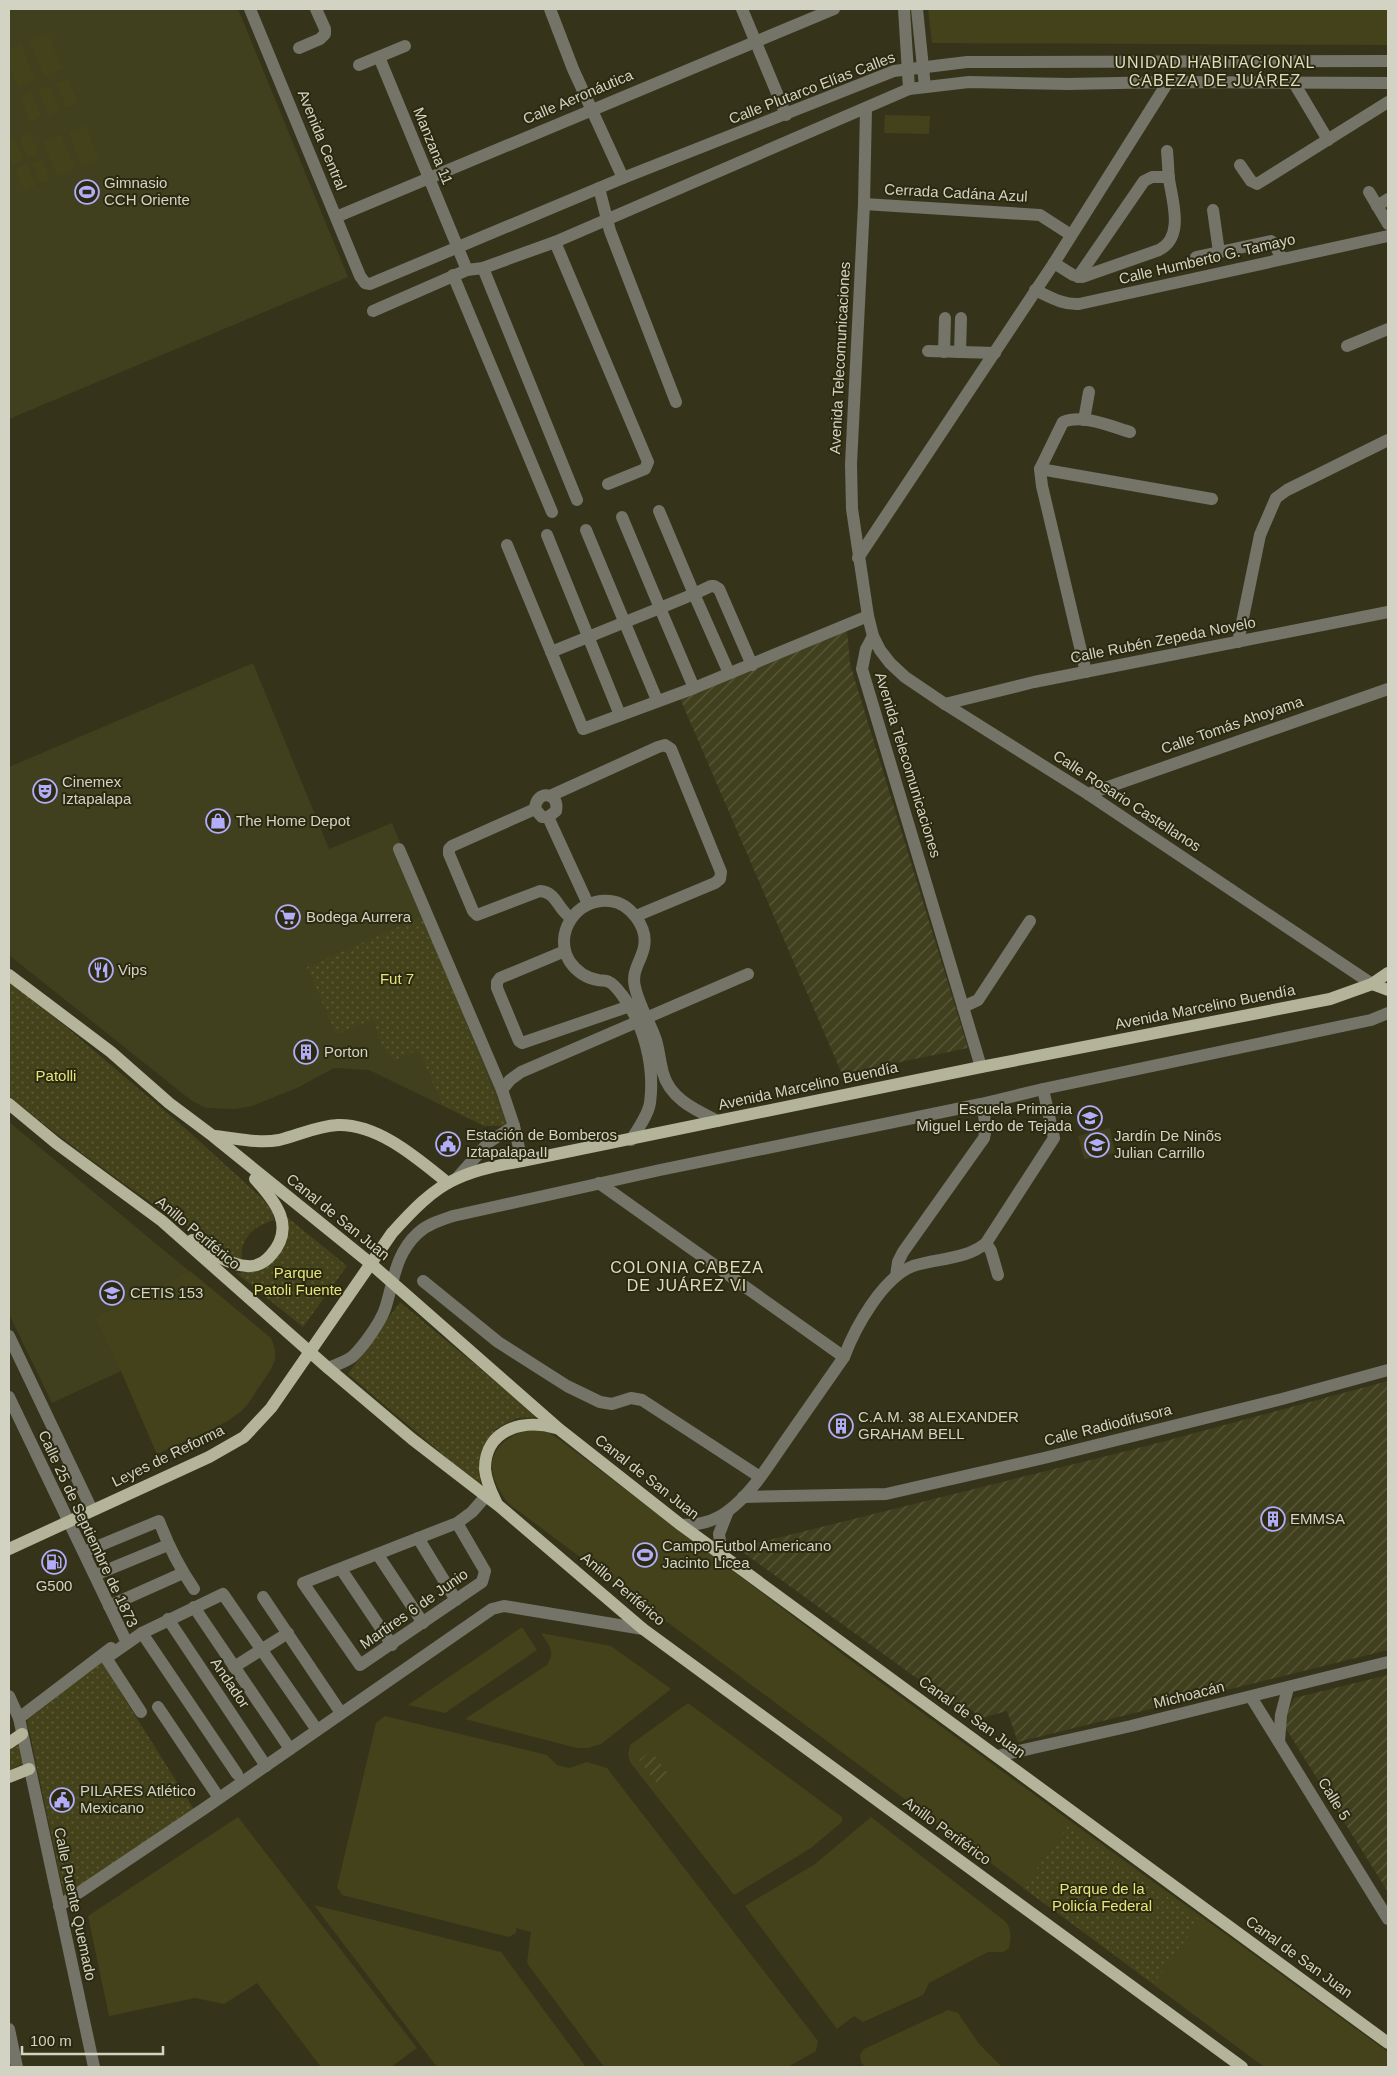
<svg xmlns="http://www.w3.org/2000/svg" width="1397" height="2076" viewBox="0 0 1397 2076" font-family="Helvetica,sans-serif">
<defs>
<pattern id="industrial-furrows" width="10" height="10" patternUnits="userSpaceOnUse" patternTransform="scale(1.25)"><rect width="10" height="10" fill="#403f1e"/><path d="M-1 1l2-2M0 10L10 0M9 11l2-2" fill="none" stroke="#5b5a3d"/></pattern>
<pattern id="park-dots" width="8" height="8" patternUnits="userSpaceOnUse" patternTransform="scale(1.25)"><rect width="8" height="8" fill="#43421a"/><path d="M2 2h.1M6 6h.1" fill="none" stroke="#5d5c3a" stroke-width="1.8" stroke-linecap="round"/></pattern>
<pattern id="garden-furrows" width="10" height="10" patternUnits="userSpaceOnUse" patternTransform="scale(1.25)"><rect width="10" height="10" fill="#43421a"/><path d="M-1 1l2-2M0 10L10 0M9 11l2-2" fill="none" stroke="#5d5c3a"/></pattern>
</defs>
<rect width="100%" height="100%" fill="#35341b"/>
<g fill="#403f1e">
<path d="M 9,9 L 238,9 L 348,277 L 9,419 Z"/>
<path d="M 253,663 L 329,849 L 392,823 L 516,1123 L 484,1126 L 369,1070 L 334,1068 L 299,1087 L 252,1106 L 236,1109 L 206,1108 L 192,1101 L 9,955 L 9,767 Z"/>
<path d="M 1094,1107 L 1097,1123 L 1085,1125 L 1082,1110 Z"/>
<path d="M 9,1122 L 270,1338 L 275,1349 L 275,1360 L 270,1370 L 242,1411 L 225,1422 L 157,1454 L 121,1371 L 52,1403 L 9,1314 Z"/>
<path d="M 1110,1128 L 1115,1153 L 1084,1159 L 1078,1136 Z"/>
</g>
<g fill="url(#industrial-furrows)">
<path d="M 847,630 L 850,664 L 968,1048 L 842,1074 L 679,696 Z"/>
<path d="M 1388,1381 L 1388,1650 L 1018,1742 L 1007,1711 L 982,1718 L 962,1703 L 958,1708 L 737,1548 L 1139,1448 Z"/>
<path d="M 1388,1675 L 1388,1892 L 1283,1724 L 1294,1698 Z"/>
</g>
<g fill="#43421a">
<path d="M 928,9 L 1388,9 L 1388,45 L 932,43 Z"/>
<path d="M 48,33 L 63,69 L 44,77 L 29,41 Z"/>
<path d="M 21,44 L 36,80 L 18,88 L 9,67 L 9,49 Z"/>
<path d="M 68,78 L 79,103 L 66,108 L 56,83 Z"/>
<path d="M 50,85 L 60,111 L 48,116 L 38,90 Z"/>
<path d="M 32,92 L 42,117 L 30,122 L 20,97 Z"/>
<path d="M 885,115 L 930,116 L 929,134 L 884,133 Z"/>
<path d="M 86,125 L 99,159 L 81,166 L 68,132 Z"/>
<path d="M 30,132 L 39,154 L 28,159 L 19,136 Z"/>
<path d="M 61,134 L 76,169 L 57,177 L 43,142 Z"/>
<path d="M 14,137 L 24,160 L 13,165 L 9,154 L 9,140 Z"/>
<path d="M 42,159 L 51,179 L 41,184 L 32,163 Z"/>
<path d="M 27,164 L 36,186 L 24,191 L 15,170 Z"/>
<path d="M 190,1271 L 271,1338 C 280,1359 273,1366 261,1384 C 255,1392 249,1405 240,1412 C 218,1430 183,1441 157,1454 L 121,1371 L 95,1318 Z"/>
<path d="M 529,1429 L 545,1430 L 560,1440 L 849,1659 L 1133,1867 L 1388,2052 L 1388,2067 L 1264,2067 L 509,1504 C 482,1471 486,1443 529,1429 Z"/>
<path d="M 522,1627 L 537,1650 L 445,1713 L 408,1705 Z"/>
<path d="M 541,1633 L 611,1646 L 671,1689 L 601,1744 L 588,1748 L 577,1748 L 465,1719 L 547,1665 C 556,1652 549,1645 541,1633 Z"/>
<path d="M 688,1703 L 842,1817 L 842,1822 L 811,1848 L 734,1895 L 630,1762 L 628,1754 L 630,1745 Z"/>
<path d="M 385,1716 L 547,1755 L 557,1765 L 569,1768 L 587,1762 L 607,1768 L 818,2041 L 816,2051 L 788,2067 L 604,2067 L 527,1963 L 531,1932 L 516,1928 L 516,1933 L 509,1937 L 342,1895 L 337,1887 L 376,1723 Z"/>
<path d="M 238,1817 L 417,2048 L 391,2067 L 321,2067 L 257,1983 L 224,2004 L 195,1998 L 109,2016 L 88,1916 Z"/>
<path d="M 871,1817 L 1005,1921 C 1012,1929 1011,1938 1009,1948 L 1003,1952 L 988,1952 L 929,1983 L 923,1995 L 863,2022 L 854,2016 L 837,2029 L 745,1906 L 815,1864 Z"/>
<path d="M 314,1905 L 501,1952 L 586,2067 L 437,2067 Z"/>
<path d="M 948,2010 L 958,2013 L 979,2044 L 1002,2067 L 865,2067 L 861,2062 L 860,2055 L 864,2049 Z"/>
</g>
<g fill="url(#park-dots)">
<path d="M 423,916 L 507,1126 L 484,1126 L 443,1105 L 418,1050 L 393,1061 L 379,1040 L 373,1019 L 336,1035 L 307,967 Z"/>
<path d="M 9,981 L 65,1026 L 186,1129 L 264,1200 L 273,1212 L 274,1220 C 254,1226 239,1238 242,1261 L 234,1258 C 157,1207 80,1155 9,1096 Z"/>
<path d="M 287,1217 L 347,1266 L 303,1327 L 236,1273 C 274,1272 287,1254 287,1217 Z"/>
<path d="M 400,1302 L 538,1417 L 517,1418 L 497,1428 L 483,1447 L 480,1486 L 348,1374 Z"/>
<path d="M 101,1661 L 195,1811 L 65,1899 L 27,1720 Z"/>
<path d="M 21,1736 L 23,1763 L 9,1771 L 9,1745 Z"/>
<path d="M 1068,1826 L 1200,1920 L 1154,1983 L 1023,1888 Z"/>
</g>
<path fill="url(#garden-furrows)" d="M 651,1751 L 670,1776 L 658,1785 L 639,1760 Z"/>
<g fill="none" stroke-linecap="round" stroke-linejoin="round">
<g stroke="#747468" stroke-width="12">
<path d="M 250,9 L 360,276 L 365,283 L 370,284 L 623,178 L 894,71 L 967,62 L 1388,61"/>
<path d="M 550,9 L 573,69 L 623,178"/>
<path d="M 742,9 L 786,115"/>
<path d="M 904,9 L 909,89"/>
<path d="M 917,9 L 925,87"/>
<path d="M 299,48 L 320,39 L 325,34 L 325,29 L 316,9"/>
<path d="M 379,57 L 467,270"/>
<path d="M 359,65 L 405,46"/>
<path d="M 1294,83 L 1328,140"/>
<path d="M 866,108 L 864,204 L 851,464 L 852,509 L 868,616 L 873,636 L 880,650 L 890,663 L 905,677 L 945,704 L 1088,794 L 1372,984"/>
<path d="M 1240,165 L 1251,181 L 1257,184 L 1388,102"/>
<path d="M 599,188 L 610,231 L 676,402"/>
<path d="M 1369,192 L 1388,224"/>
<path d="M 864,204 L 1040,215 L 1071,235"/>
<path d="M 1377,206 L 1388,199"/>
<path d="M 1213,210 L 1219,252"/>
<path d="M 336,217 L 834,9"/>
<path d="M 555,242 L 648,462 L 645,469 L 608,484"/>
<path d="M 1196,257 L 1271,241 L 1275,245 L 1282,259"/>
<path d="M 1054,263 L 1073,275 L 1082,277 L 1159,250 C 1185,237 1172,200 1169,179 C 1168,170 1168,160 1167,151"/>
<path d="M 483,268 L 577,500"/>
<path d="M 453,275 L 552,512"/>
<path d="M 1078,277 L 1144,181 L 1152,177 L 1169,177"/>
<path d="M 1035,290 C 1050,297 1063,305 1079,304 L 1388,236"/>
<path d="M 373,311 L 467,270 L 483,268 L 555,242 L 909,89 L 969,82 L 1068,84 L 1168,82 L 1388,83"/>
<path d="M 1347,346 L 1388,329"/>
<path d="M 928,351 L 995,353"/>
<path d="M 944,352 L 945,318"/>
<path d="M 960,352 L 961,318"/>
<path d="M 1084,420 L 1089,392"/>
<path d="M 1040,469 L 1212,499"/>
<path d="M 659,511 L 694,594 L 711,586 L 714,586 L 719,589 L 752,665"/>
<path d="M 586,530 L 657,700"/>
<path d="M 547,535 L 620,715"/>
<path d="M 507,545 L 583,729 L 694,688 L 660,608 L 694,594 L 729,673"/>
<path d="M 858,558 L 1054,263 L 1168,82"/>
<path d="M 873,636 L 866,649 L 862,669 L 981,1067"/>
<path d="M 1238,642 L 1260,535 L 1276,498 L 1287,490 L 1388,440"/>
<path d="M 551,652 L 660,608 L 622,517"/>
<path d="M 1086,672 L 1042,486 L 1040,469 L 1063,422 C 1083,414 1110,426 1130,432"/>
<path d="M 694,688 L 868,616"/>
<path d="M 945,704 L 1034,682 L 1388,612"/>
<path d="M 1088,794 L 1388,689"/>
<path d="M 550,796 L 658,747 L 665,745 L 671,749 L 721,872 L 720,879 L 715,883 L 636,916"/>
<path d="M 535,809 L 452,846 L 449,849 L 449,854 L 473,911 L 477,915 L 540,891 C 557,892 557,909 571,918"/>
<path d="M 548,817 L 556,811 C 560,792 536,789 535,809 L 542,817 L 548,817 L 588,904"/>
<path d="M 399,849 L 502,1090 L 514,1126 L 522,1161"/>
<path d="M 565,951 L 500,978 L 497,982 L 497,988 L 519,1041 L 522,1043 L 630,1006"/>
<path d="M 963,1007 L 978,1000 L 1030,921"/>
<path d="M 502,1090 L 510,1080 L 521,1072 L 748,974"/>
<path d="M 631,1140 C 638,1129 648,1115 650,1103 C 655,1066 644,1024 622,995 C 619,991 614,984 609,982 C 606,980 601,981 598,980 C 586,978 577,972 570,962 C 552,934 577,897 610,901 C 630,903 648,927 644,947 C 641,962 631,971 635,987 C 639,1006 650,1022 656,1040 C 659,1050 660,1062 663,1073 C 670,1099 696,1110 718,1121"/>
<path d="M 457,1178 L 489,1142 L 514,1126"/>
<path d="M 599,1183 L 844,1357"/>
<path d="M 986,1243 L 991,1251 L 998,1275"/>
<path d="M 896,1276 L 898,1262 L 903,1252 L 984,1138 C 987,1126 985,1116 981,1104"/>
<path d="M 423,1281 L 498,1342 L 567,1386 L 600,1402 L 612,1404 L 631,1398 L 642,1400 L 760,1477"/>
<path d="M 9,1336 L 92,1510"/>
<path d="M 328,1368 C 336,1365 345,1362 352,1357 C 363,1347 380,1323 385,1309 C 394,1281 395,1254 418,1233 C 428,1224 441,1220 453,1216 L 660,1170 L 981,1104 L 1043,1089 L 1371,1020 L 1388,1013"/>
<path d="M 9,1397 L 127,1643"/>
<path d="M 743,1497 L 886,1494 L 1044,1458 L 1282,1399 L 1388,1370"/>
<path d="M 457,1523 L 485,1571 L 482,1582 L 360,1665 L 303,1583 L 457,1523 L 472,1512 L 486,1496"/>
<path d="M 681,1525 C 699,1525 713,1522 728,1511 C 752,1493 768,1466 784,1443 C 804,1414 824,1386 844,1357 C 855,1328 882,1278 913,1266 C 937,1258 966,1260 986,1243 L 1054,1138 L 1043,1089"/>
<path d="M 418,1538 L 456,1600"/>
<path d="M 84,1552 L 159,1521 C 168,1545 179,1567 194,1589"/>
<path d="M 378,1555 L 423,1623"/>
<path d="M 722,1555 L 719,1534 L 728,1511"/>
<path d="M 341,1569 L 392,1645"/>
<path d="M 95,1575 L 168,1545"/>
<path d="M 263,1597 L 341,1713"/>
<path d="M 109,1606 L 183,1573"/>
<path d="M 194,1607 L 290,1749"/>
<path d="M 168,1619 L 266,1766"/>
<path d="M 142,1633 L 237,1774"/>
<path d="M 234,1667 L 288,1633"/>
<path d="M 9,1696 L 19,1718 L 94,2067"/>
<path d="M 1251,1697 L 1388,1919"/>
<path d="M 158,1707 L 219,1798"/>
<path d="M 141,1712 L 106,1658 L 142,1633 L 223,1594 L 317,1730"/>
<path d="M 19,1718 L 111,1648"/>
<path d="M 1279,1742 L 1281,1715 L 1288,1688"/>
<path d="M 997,1756 L 1131,1726 L 1388,1662"/>
<path d="M 59,1906 L 205,1808 L 492,1609 L 504,1606 L 643,1629"/>
<path d="M 9,2029 L 17,2067"/>
</g>
<g stroke="#b4b49b" stroke-width="12">
<path d="M 9,975 L 111,1052 L 169,1103 L 213,1136 L 370,1263 L 559,1429 L 681,1525 L 1388,2043"/>
<path d="M 1372,984 L 1388,990"/>
<path d="M 9,1104 L 56,1143 L 162,1221 L 328,1368 L 412,1439 L 499,1506 L 643,1629 L 1242,2067"/>
<path d="M 214,1136 C 235,1138 258,1144 279,1140 C 299,1135 317,1126 338,1125 C 379,1124 418,1159 448,1183"/>
<path d="M 192,1240 C 208,1250 227,1265 247,1266 C 256,1267 265,1262 271,1255 C 296,1227 276,1202 255,1179"/>
<path d="M 496,1502 C 491,1492 486,1480 485,1469 C 485,1428 525,1419 556,1428"/>
<path d="M 9,1549 L 209,1457 L 244,1437 L 271,1408 L 392,1233 C 411,1212 432,1189 458,1178 C 478,1169 500,1165 522,1161 L 981,1067 L 1330,999 L 1372,984 L 1388,973"/>
<path d="M 9,1743 L 22,1734"/>
<path d="M 9,1777 L 29,1769"/>
</g>
</g>
<defs>
<g id="stadium-ring" transform="scale(1.25)"><circle r="9.5" fill="#2b2a11" stroke="#b2adf9" stroke-width="1.5"/><path d="M0-5a6.5 5 0 1 0 0 10a6.5 5 0 1 0 0-10ZM-3.5-1.8h7v3.6h-7Z" fill="#b2adf9"/></g>
<g id="theatre-ring" transform="scale(1.25)"><circle r="9.5" fill="#2b2a11" stroke="#b2adf9" stroke-width="1.5"/><path d="M-5-5.5Q0-4 5-5.5V0Q5 5 0 6Q-5 5-5 0ZM-3.3-2.5H-1v1.5H-3.3ZM1-2.5H3.3v1.5H1ZM-2.8 1Q0 5.5 2.8 1Z" fill="#b2adf9"/></g>
<g id="shop-ring" transform="scale(1.25)"><circle r="9.5" fill="#2b2a11" stroke="#b2adf9" stroke-width="1.5"/><path d="M-5-2.5h2.3a2.7 3.5 0 0 1 5.4 0H5L5.5 6h-11ZM-1.5-2.5h3a1.5 2.3 0 0 0-3 0Z" fill="#b2adf9"/></g>
<g id="supermarket-ring" transform="scale(1.25)"><circle r="9.5" fill="#2b2a11" stroke="#b2adf9" stroke-width="1.5"/><path d="M-6-5.5h2.5l.6 2H6L4.5 2H-2.5L-4.4-4H-6ZM-1.5 3.2a1.3 1.3 0 1 0 .1 0ZM3 3.2a1.3 1.3 0 1 0 .1 0Z" fill="#b2adf9"/></g>
<g id="restaurant-ring" transform="scale(1.25)"><circle r="9.5" fill="#2b2a11" stroke="#b2adf9" stroke-width="1.5"/><path d="M-5-6h1v4h1v-4h1v4h1v-4h1v5L-1.5 .5V6h-2V.5L-5-1ZM5-6V6H3V1.5H1.5Q1.5-4 5-6Z" fill="#b2adf9"/></g>
<g id="building-ring" transform="scale(1.25)"><circle r="9.5" fill="#2b2a11" stroke="#b2adf9" stroke-width="1.5"/><path d="M-4-6H4V6H1V3H-1V6H-4ZM-2.5-4.3h1.7v1.8h-1.7ZM.8-4.3h1.7v1.8H.8ZM-2.5-1h1.7V.8h-1.7ZM.8-1h1.7V.8H.8Z" fill="#b2adf9"/></g>
<g id="school-ring" transform="scale(1.25)"><circle r="9.5" fill="#2b2a11" stroke="#b2adf9" stroke-width="1.5"/><path d="M0-5L7-2L0 1L-7-2ZM-4 1L0 2.5L4 1V4Q0 6-4 4Z" fill="#b2adf9"/></g>
<g id="civic-ring" transform="scale(1.25)"><circle r="9.5" fill="#2b2a11" stroke="#b2adf9" stroke-width="1.5"/><path d="M-.6-6.5H3V-4.5H.6V-3L4-1V1h2V6H-6V1h2V-1L-.6-3ZM-1.2 2.5V6h2.4V2.5Z" fill="#b2adf9"/></g>
<g id="university-ring" transform="scale(1.25)"><circle r="9.5" fill="#2b2a11" stroke="#b2adf9" stroke-width="1.5"/><path d="M0-5L7-2L0 1L-7-2ZM-4 1L0 2.5L4 1V4Q0 6-4 4Z" fill="#b2adf9"/></g>
<g id="fuel-ring" transform="scale(1.25)"><circle r="9.5" fill="#2b2a11" stroke="#b2adf9" stroke-width="1.5"/><path d="M-5.5-6h7V0h2V4h1.3V-2.5L3-4.5l.8-.8L6-3V5H2.5V1h-1V6h-7ZM-4.2-4.7v3.2H.2V-4.7Z" fill="#b2adf9"/></g>
</defs>
<g fill-rule="evenodd">
<use href="#stadium-ring" x="87" y="192"/>
<use href="#theatre-ring" x="45" y="791"/>
<use href="#shop-ring" x="218" y="821"/>
<use href="#supermarket-ring" x="288" y="917"/>
<use href="#restaurant-ring" x="101" y="970"/>
<use href="#building-ring" x="306" y="1052"/>
<use href="#school-ring" x="1090" y="1118"/>
<use href="#civic-ring" x="448" y="1144"/>
<use href="#school-ring" x="1097" y="1145"/>
<use href="#university-ring" x="112" y="1293"/>
<use href="#building-ring" x="841" y="1426"/>
<use href="#building-ring" x="1273" y="1519"/>
<use href="#stadium-ring" x="645" y="1555"/>
<use href="#fuel-ring" x="54" y="1562"/>
<use href="#civic-ring" x="62" y="1800"/>
</g>
<g text-anchor="middle" stroke-width="4" stroke-linejoin="round" paint-order="stroke">
<g font-size="15" fill="#d3d3c4" stroke="#2b2a11">
<text transform="translate(812 88) rotate(-21)" y="5">Calle Plutarco Elías Calles</text>
<text transform="translate(578 97) rotate(-23)" y="5">Calle Aeronáutica</text>
<text transform="translate(322 140) rotate(68)" y="5">Avenida Central</text>
<text transform="translate(433 146) rotate(68)" y="5">Manzana 11</text>
<text transform="translate(956 193) rotate(3)" y="5">Cerrada Cadána Azul</text>
<text transform="translate(1207 259) rotate(-13)" y="5">Calle Humberto G. Tamayo</text>
<text transform="translate(840 358) rotate(-87)" y="5">Avenida Telecomunicaciones</text>
<text transform="translate(1163 640) rotate(-11)" y="5">Calle Rubén Zepeda Novelo</text>
<text transform="translate(1232 725) rotate(-19)" y="5">Calle Tomás Ahoyama</text>
<text transform="translate(908 765) rotate(73)" y="5">Avenida Telecomunicaciones</text>
<text transform="translate(1127 801) rotate(33)" y="5">Calle Rosario Castellanos</text>
<text transform="translate(1205 1007) rotate(-11)" y="5">Avenida Marcelino Buendía</text>
<text transform="translate(808 1086) rotate(-12)" y="5">Avenida Marcelino Buendía</text>
<text transform="translate(338 1217) rotate(39)" y="5">Canal de San Juan</text>
<text transform="translate(198 1233) rotate(40)" y="5">Anillo Periférico</text>
<text transform="translate(1108 1425) rotate(-14)" y="5">Calle Radiodifusora</text>
<text transform="translate(168 1456) rotate(-26)" y="5">Leyes de Reforma</text>
<text transform="translate(647 1477) rotate(38)" y="5">Canal de San Juan</text>
<text transform="translate(88 1529) rotate(65)" y="5">Calle 25 de Septiembre de 1873</text>
<text transform="translate(623 1589) rotate(40)" y="5">Anillo Periférico</text>
<text transform="translate(414 1609) rotate(-35)" y="5">Martires 6 de Junio</text>
<text transform="translate(230 1683) rotate(56)" y="5">Andador</text>
<text transform="translate(1189 1695) rotate(-14)" y="5">Michoacán</text>
<text transform="translate(972 1717) rotate(36)" y="5">Canal de San Juan</text>
<text transform="translate(1334 1799) rotate(58)" y="5">Calle 5</text>
<text transform="translate(947 1831) rotate(36)" y="5">Anillo Periférico</text>
<text transform="translate(75 1904) rotate(78)" y="5">Calle Puente Quemado</text>
<text transform="translate(1299 1957) rotate(36)" y="5">Canal de San Juan</text>
</g>
<g font-size="15" fill="#d3d3c4" stroke="#2b2a11" text-anchor="start">
<text x="104" y="188">Gimnasio<tspan x="104" dy="17">CCH Oriente</tspan></text>
<text x="62" y="787">Cinemex<tspan x="62" dy="17">Iztapalapa</tspan></text>
<text x="236" y="826">The Home Depot</text>
<text x="306" y="922">Bodega Aurrera</text>
<text x="118" y="975">Vips</text>
<text x="324" y="1057">Porton</text>
<text x="1072" y="1114" text-anchor="end">Escuela Primaria<tspan x="1072" dy="17">Miguel Lerdo de Tejada</tspan></text>
<text x="466" y="1140">Estación de Bomberos<tspan x="466" dy="17">Iztapalapa II</tspan></text>
<text x="1114" y="1141">Jardín De Ninõs<tspan x="1114" dy="17">Julian Carrillo</tspan></text>
<text x="130" y="1298">CETIS 153</text>
<text x="858" y="1422">C.A.M. 38 ALEXANDER<tspan x="858" dy="17">GRAHAM BELL</tspan></text>
<text x="1290" y="1524">EMMSA</text>
<text x="662" y="1551">Campo Futbol Americano<tspan x="662" dy="17">Jacinto Licea</tspan></text>
<text x="54" y="1591" text-anchor="middle">G500</text>
<text x="80" y="1796">PILARES Atlético<tspan x="80" dy="17">Mexicano</tspan></text>
</g>
<g font-size="15" fill="#e7e47c" stroke="#2b2a11">
<text x="397" y="984">Fut 7</text>
<text x="56" y="1081">Patolli</text>
<text x="298" y="1278">Parque<tspan x="298" dy="17">Patoli Fuente</tspan></text>
<text x="1102" y="1894">Parque de la<tspan x="1102" dy="17">Policía Federal</tspan></text>
</g>
<g font-size="16" letter-spacing="1" fill="#deddbf" stroke="#2b2a11">
<text x="1215" y="68">UNIDAD HABITACIONAL<tspan x="1215" dy="18">CABEZA DE JUÁREZ</tspan></text>
<text x="687" y="1273">COLONIA CABEZA<tspan x="687" dy="18">DE JUÁREZ VI</tspan></text>
</g>
</g>
<rect width="1397" height="2076" fill="none" stroke="#d3d3c4" stroke-width="20"/>
<path d="M22 2046v8h141v-8" fill="none" stroke="#d3d3c4" stroke-width="2.5"/>
<text x="30" y="2046" font-size="15" fill="#d3d3c4" stroke="#2b2a11" stroke-width="4" paint-order="stroke">100 m</text>
</svg>
